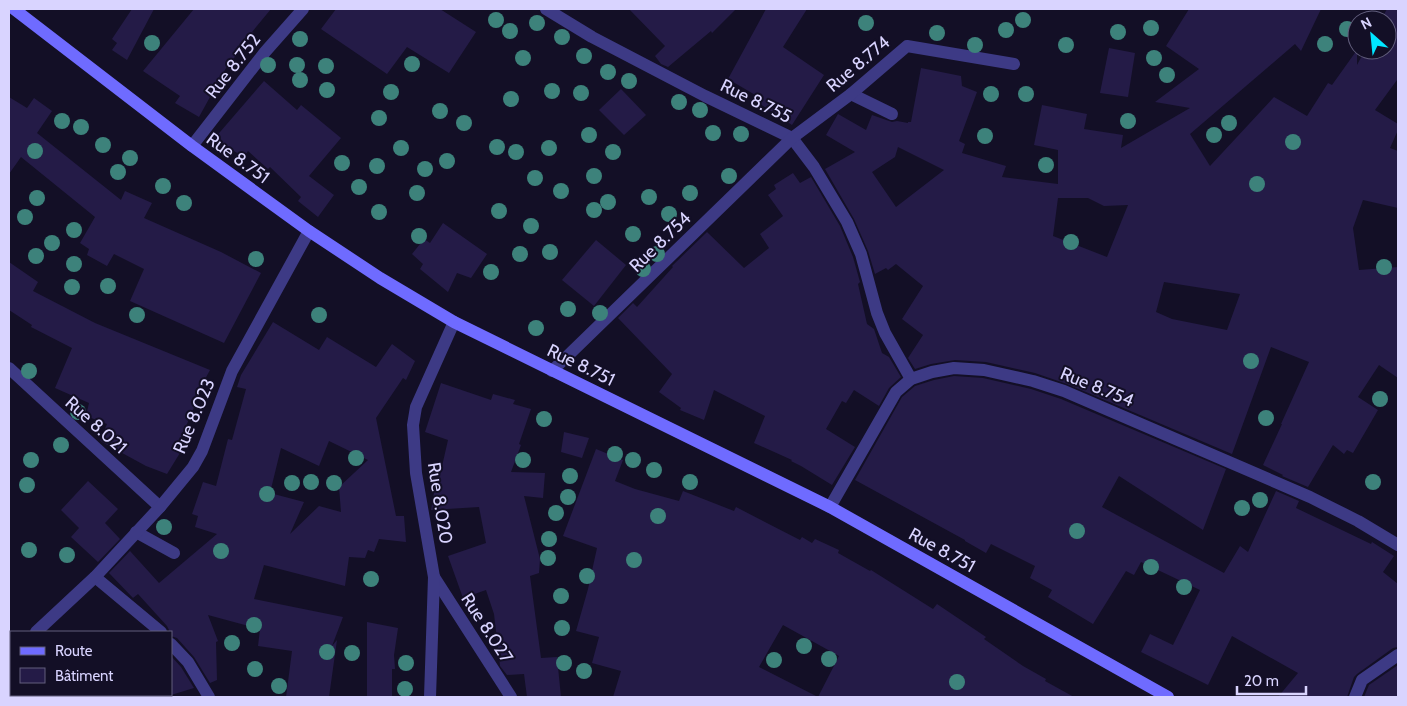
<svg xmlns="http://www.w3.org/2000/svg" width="1407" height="706" viewBox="0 0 1407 706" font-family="Cabin,sans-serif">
<rect width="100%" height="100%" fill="#130f26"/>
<g fill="#241b47" fill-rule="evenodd">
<path d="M 132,9 L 154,9 L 127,60 L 112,50 L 117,43 L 112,39 Z"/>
<path d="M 194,9 L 271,9 L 252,32 L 254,33 L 226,68 L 199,117 L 175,103 L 180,96 L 143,71 Z"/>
<path d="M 336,9 L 440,9 L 476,32 L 449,73 L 407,47 L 387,74 L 321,29 Z"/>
<path d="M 629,9 L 736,9 L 712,33 L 711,31 L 668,67 L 661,64 L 655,56 L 665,46 Z"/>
<path d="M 766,9 L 807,9 L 783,47 L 824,75 L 792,125 L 754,100 L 757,96 L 728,79 Z"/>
<path d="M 1189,9 L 1321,9 L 1301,51 L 1295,44 L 1190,134 L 1210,166 L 1274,97 L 1307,116 L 1328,83 L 1332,85 L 1357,50 L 1357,65 L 1365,50 L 1387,50 L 1387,20 L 1381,20 L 1387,9 L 1398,9 L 1398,71 L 1397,80 L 1375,110 L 1398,124 L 1398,130 L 1390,148 L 1398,151 L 1398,208 L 1363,200 L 1353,228 L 1359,270 L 1398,267 L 1398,378 L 1379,365 L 1358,397 L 1378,410 L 1353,453 L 1347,450 L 1344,454 L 1333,445 L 1308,487 L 1282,476 L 1283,475 L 1263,465 L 1282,424 L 1281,424 L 1309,362 L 1271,347 L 1232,454 L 1067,384 L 1035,373 L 986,362 L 955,360 L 931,364 L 915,369 L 908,358 L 923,335 L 902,319 L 923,286 L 896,264 L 888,270 L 886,268 L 875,274 L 868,251 L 854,219 L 825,169 L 855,152 L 826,135 L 838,114 L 866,130 L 872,115 L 892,122 L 897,121 L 908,123 L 908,122 L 911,122 L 921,68 L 961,76 L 962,86 L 977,92 L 959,141 L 965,144 L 962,153 L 1006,166 L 1002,177 L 1058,184 L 1058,150 L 1034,145 L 1042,105 L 1087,114 L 1084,129 L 1123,135 L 1121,148 L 1190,108 L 1155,102 L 1199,69 L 1166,46 ZM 898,147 L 944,170 L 896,207 L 872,172 L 895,157 ZM 1058,198 L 1088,198 L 1104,206 L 1128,205 L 1107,257 L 1053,236 ZM 1164,282 L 1240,294 L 1227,330 L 1172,319 L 1156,312 Z"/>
<path d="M 1109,48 L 1135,53 L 1128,97 L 1100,93 Z"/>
<path d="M 264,81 L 297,110 L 301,105 L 341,138 L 309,176 L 334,195 L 318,217 L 298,201 L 301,197 L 270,167 L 268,169 L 248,151 L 244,157 L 214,139 Z"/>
<path d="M 621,89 L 646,115 L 624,135 L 599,110 Z"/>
<path d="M 9,97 L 27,108 L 34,98 L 52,111 L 37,133 L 121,200 L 125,191 L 152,203 L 144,218 L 221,252 L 261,273 L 224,343 L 130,301 L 144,269 L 114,254 L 107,266 L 87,255 L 89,249 L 80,243 L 95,217 L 21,157 L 9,174 Z"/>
<path d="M 793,173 L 800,183 L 811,177 L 840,226 L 853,257 L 860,282 L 858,284 L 867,324 L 874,329 L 882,353 L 889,357 L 901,377 L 889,388 L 879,406 L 854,390 L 846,403 L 842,401 L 826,429 L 855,447 L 832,485 L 801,466 L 791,461 L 792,460 L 754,443 L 765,416 L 714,390 L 704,420 L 680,410 L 681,408 L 659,392 L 672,374 L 618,318 L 633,303 L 637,307 L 673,267 L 672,266 L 707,232 L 744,268 L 769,248 L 760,234 L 783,216 L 768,195 L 776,189 L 774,185 Z"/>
<path d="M 443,223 L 487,254 L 471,278 L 457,273 L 448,292 L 420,269 L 423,264 L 412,254 L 424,239 L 430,243 Z"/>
<path d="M 596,240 L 626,265 L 594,306 L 562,280 Z"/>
<path d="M 9,262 L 38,282 L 33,291 L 95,323 L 210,370 L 192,403 L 195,405 L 178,445 L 183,448 L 167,474 L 146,466 L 102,442 L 100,440 L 107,424 L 86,416 L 89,403 L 55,388 L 72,348 L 31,327 L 32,325 L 9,310 Z"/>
<path d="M 273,322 L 319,350 L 327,337 L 376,367 L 392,344 L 415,361 L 406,380 L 403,378 L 376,418 L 396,516 L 404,516 L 406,542 L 379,539 L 374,552 L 368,550 L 365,558 L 349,557 L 345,586 L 264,565 L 254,599 L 343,617 L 332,646 L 337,640 L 329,697 L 286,697 L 292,651 L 258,646 L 260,629 L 208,615 L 218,641 L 216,642 L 217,680 L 210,683 L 194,657 L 177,638 L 171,636 L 171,632 L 169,632 L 169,630 L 167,626 L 138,594 L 133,598 L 109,573 L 130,551 L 159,583 L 217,534 L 195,527 L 198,516 L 192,514 L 203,482 L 216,486 L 228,439 L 232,440 L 246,389 L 237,387 L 241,375 ZM 329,441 L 368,460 L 339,487 L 341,512 L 319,506 L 290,534 L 304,502 L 270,493 L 281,448 L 319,466 Z"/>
<path d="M 954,376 L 983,378 L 1031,389 L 1061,399 L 1226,469 L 1203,530 L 1119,476 L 1102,507 L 1224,573 L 1240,546 L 1248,552 L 1276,491 L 1299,501 L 1296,508 L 1371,544 L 1372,542 L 1394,556 L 1383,572 L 1398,584 L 1398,647 L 1393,648 L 1357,674 L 1354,677 L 1347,697 L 1278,697 L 1298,673 L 1232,636 L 1208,685 L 1141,652 L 1150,634 L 1173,645 L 1200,590 L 1141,562 L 1134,575 L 1126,571 L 1093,624 L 1048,597 L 1052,590 L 1030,578 L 1035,566 L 991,544 L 986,553 L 965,541 L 965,540 L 855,480 L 902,397 L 915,386 L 934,380 Z"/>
<path d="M 441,383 L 491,400 L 493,394 L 515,400 L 513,404 L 531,409 L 519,444 L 521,445 L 511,472 L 545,473 L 543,498 L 524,496 L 540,559 L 539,573 L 530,576 L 541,658 L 557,657 L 561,697 L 527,697 L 524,674 L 507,675 L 500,666 L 494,614 L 486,590 L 463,598 L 448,556 L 486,543 L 479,507 L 431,510 L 437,475 L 440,475 L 448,440 L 425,432 Z"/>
<path d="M 564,432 L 589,438 L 582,458 L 561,452 Z"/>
<path d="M 596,449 L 623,460 L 615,481 L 635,489 L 679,501 L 683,491 L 734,511 L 736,507 L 800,540 L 802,537 L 812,543 L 815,539 L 839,550 L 838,553 L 870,571 L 871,570 L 933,609 L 937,604 L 986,637 L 984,639 L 1023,666 L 1046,679 L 1045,681 L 1074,697 L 613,697 L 621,671 L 592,663 L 599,637 L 576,631 L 588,589 L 597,548 L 563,536 ZM 783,625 L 839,656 L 818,697 L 759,667 Z"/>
<path d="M 88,481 L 118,509 L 105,523 L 120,539 L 98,562 L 71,537 L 79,528 L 61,510 Z"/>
<path d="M 367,622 L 398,628 L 394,655 L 395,669 L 392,669 L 392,697 L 367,697 Z"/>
<path d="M 171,656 L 181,667 L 194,688 L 171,695 Z"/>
<path d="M 1398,665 L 1398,697 L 1364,697 L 1369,685 Z"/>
</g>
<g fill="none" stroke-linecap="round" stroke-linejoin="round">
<g stroke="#3d3a85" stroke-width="12">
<path d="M 546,9 L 592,37 L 705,96 L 792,138 L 814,167 L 847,222 L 861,254 L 877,313 L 885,333 L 911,379"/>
<path d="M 851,94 L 892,114"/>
<path d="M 192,146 L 265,52 L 303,9"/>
<path d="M 9,368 L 160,507"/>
<path d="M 552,371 L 792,138 L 851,94 L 907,46 L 1014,64"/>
<path d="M 830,507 L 896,392 L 911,379 L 932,372 L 954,368 L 984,370 L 1033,381 L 1064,391 L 1243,468 L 1310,497 L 1358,521 L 1398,545"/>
<path d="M 136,532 L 174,553"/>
<path d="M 95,577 L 161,632"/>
<path d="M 434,577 L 511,697"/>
<path d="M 36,632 L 95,577 L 160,507 L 193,467 L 202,451 L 232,371 L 309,231"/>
<path d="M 171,644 L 188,662 L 209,697"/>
<path d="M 9,658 L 11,655"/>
<path d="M 430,697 L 434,577 L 416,473 L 413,425 L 416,407 L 454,322"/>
<path d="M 1355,697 L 1362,680 L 1398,655"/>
</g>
<path stroke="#6f6bff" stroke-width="12" d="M 14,9 L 192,146 L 309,231 L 380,278 L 454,322 L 830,507 L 1168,697"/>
</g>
<g fill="#3d827b">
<circle cx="496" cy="20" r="8"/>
<circle cx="1023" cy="20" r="8"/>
<circle cx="537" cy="23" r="8"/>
<circle cx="866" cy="23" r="8"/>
<circle cx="1151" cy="28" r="8"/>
<circle cx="1347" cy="29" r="8"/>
<circle cx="1006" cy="30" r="8"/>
<circle cx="510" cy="31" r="8"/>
<circle cx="1118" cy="32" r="8"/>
<circle cx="937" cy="33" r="8"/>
<circle cx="562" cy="37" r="8"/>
<circle cx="300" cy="39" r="8"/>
<circle cx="152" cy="43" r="8"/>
<circle cx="1325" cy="44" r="8"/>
<circle cx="975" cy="45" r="8"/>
<circle cx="1066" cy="45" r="8"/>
<circle cx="584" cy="56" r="8"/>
<circle cx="523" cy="58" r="8"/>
<circle cx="1154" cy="58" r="8"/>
<circle cx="412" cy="64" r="8"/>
<circle cx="268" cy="65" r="8"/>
<circle cx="297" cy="65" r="8"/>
<circle cx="326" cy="66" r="8"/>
<circle cx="608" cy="72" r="8"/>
<circle cx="1167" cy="75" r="8"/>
<circle cx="300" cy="80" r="8"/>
<circle cx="629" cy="81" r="8"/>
<circle cx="327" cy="90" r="8"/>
<circle cx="552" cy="91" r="8"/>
<circle cx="391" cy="92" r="8"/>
<circle cx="581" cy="93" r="8"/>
<circle cx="991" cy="94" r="8"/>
<circle cx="1026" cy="94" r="8"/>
<circle cx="511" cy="99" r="8"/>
<circle cx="679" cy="102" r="8"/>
<circle cx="700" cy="110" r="8"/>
<circle cx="440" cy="111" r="8"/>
<circle cx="379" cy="118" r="8"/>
<circle cx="62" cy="121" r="8"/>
<circle cx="1128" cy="121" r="8"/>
<circle cx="464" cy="123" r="8"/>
<circle cx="1229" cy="123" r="8"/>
<circle cx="81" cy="127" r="8"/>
<circle cx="713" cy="133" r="8"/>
<circle cx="741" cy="134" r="8"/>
<circle cx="589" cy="135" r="8"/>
<circle cx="1214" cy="135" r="8"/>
<circle cx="985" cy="136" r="8"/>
<circle cx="1293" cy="142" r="8"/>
<circle cx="103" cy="145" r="8"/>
<circle cx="497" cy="147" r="8"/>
<circle cx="401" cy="148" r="8"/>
<circle cx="549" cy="148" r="8"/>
<circle cx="35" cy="151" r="8"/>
<circle cx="516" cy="152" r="8"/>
<circle cx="613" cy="152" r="8"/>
<circle cx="130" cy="158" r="8"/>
<circle cx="447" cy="161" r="8"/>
<circle cx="342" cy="163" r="8"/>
<circle cx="1046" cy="165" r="8"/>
<circle cx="377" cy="166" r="8"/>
<circle cx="425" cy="169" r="8"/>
<circle cx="118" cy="172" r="8"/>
<circle cx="594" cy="176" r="8"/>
<circle cx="729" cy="176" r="8"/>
<circle cx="535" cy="178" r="8"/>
<circle cx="1257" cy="184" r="8"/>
<circle cx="163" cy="186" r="8"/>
<circle cx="359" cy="187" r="8"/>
<circle cx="561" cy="191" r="8"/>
<circle cx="417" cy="193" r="8"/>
<circle cx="690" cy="193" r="8"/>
<circle cx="649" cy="197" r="8"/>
<circle cx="37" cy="198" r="8"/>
<circle cx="608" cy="202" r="8"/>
<circle cx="184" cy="203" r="8"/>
<circle cx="594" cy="210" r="8"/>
<circle cx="499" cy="211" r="8"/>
<circle cx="379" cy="212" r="8"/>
<circle cx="669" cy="214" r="8"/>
<circle cx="25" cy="217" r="8"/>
<circle cx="531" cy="226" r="8"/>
<circle cx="74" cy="230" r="8"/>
<circle cx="633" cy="234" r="8"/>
<circle cx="419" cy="236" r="8"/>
<circle cx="1071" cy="242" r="8"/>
<circle cx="52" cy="243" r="8"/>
<circle cx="550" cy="252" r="8"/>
<circle cx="520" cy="254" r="8"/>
<circle cx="657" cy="254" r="8"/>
<circle cx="36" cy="256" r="8"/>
<circle cx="256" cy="259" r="8"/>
<circle cx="74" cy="264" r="8"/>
<circle cx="1384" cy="267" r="8"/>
<circle cx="643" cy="269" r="8"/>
<circle cx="491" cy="272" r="8"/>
<circle cx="108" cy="286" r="8"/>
<circle cx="72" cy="287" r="8"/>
<circle cx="568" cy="309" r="8"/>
<circle cx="600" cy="313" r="8"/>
<circle cx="137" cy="315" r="8"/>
<circle cx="319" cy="315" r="8"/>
<circle cx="536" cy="328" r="8"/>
<circle cx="1251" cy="361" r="8"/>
<circle cx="29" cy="371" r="8"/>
<circle cx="1380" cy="399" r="8"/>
<circle cx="78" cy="412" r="8"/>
<circle cx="1266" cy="418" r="8"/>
<circle cx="544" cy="419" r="8"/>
<circle cx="61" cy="445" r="8"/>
<circle cx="615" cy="454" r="8"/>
<circle cx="356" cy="458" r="8"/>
<circle cx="31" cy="460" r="8"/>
<circle cx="523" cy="460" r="8"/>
<circle cx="633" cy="460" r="8"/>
<circle cx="654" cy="470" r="8"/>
<circle cx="570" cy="476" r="8"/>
<circle cx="311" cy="482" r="8"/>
<circle cx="690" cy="482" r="8"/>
<circle cx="1373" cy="482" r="8"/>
<circle cx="292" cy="483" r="8"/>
<circle cx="334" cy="483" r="8"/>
<circle cx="27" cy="485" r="8"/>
<circle cx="267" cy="494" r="8"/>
<circle cx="568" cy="497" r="8"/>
<circle cx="1260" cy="500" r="8"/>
<circle cx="1242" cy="508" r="8"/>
<circle cx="556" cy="513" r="8"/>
<circle cx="658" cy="516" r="8"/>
<circle cx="164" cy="527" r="8"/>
<circle cx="1077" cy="531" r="8"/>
<circle cx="549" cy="539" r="8"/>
<circle cx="29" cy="550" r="8"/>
<circle cx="221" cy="551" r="8"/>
<circle cx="67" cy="555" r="8"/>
<circle cx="548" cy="558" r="8"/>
<circle cx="634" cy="560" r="8"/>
<circle cx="1151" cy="567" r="8"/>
<circle cx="587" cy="576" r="8"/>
<circle cx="371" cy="579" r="8"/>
<circle cx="1184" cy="587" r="8"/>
<circle cx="561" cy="596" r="8"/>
<circle cx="254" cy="625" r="8"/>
<circle cx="562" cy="628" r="8"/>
<circle cx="232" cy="643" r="8"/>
<circle cx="804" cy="646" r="8"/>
<circle cx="327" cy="652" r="8"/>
<circle cx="352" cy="653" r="8"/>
<circle cx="829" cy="659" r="8"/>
<circle cx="774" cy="660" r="8"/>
<circle cx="406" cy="663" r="8"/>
<circle cx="564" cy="663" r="8"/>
<circle cx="255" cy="669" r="8"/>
<circle cx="584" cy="671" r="8"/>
<circle cx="957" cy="682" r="8"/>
<circle cx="279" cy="686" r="8"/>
<circle cx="405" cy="689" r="8"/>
</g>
<g text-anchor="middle" stroke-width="4" stroke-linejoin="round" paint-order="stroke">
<g font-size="18" fill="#d9d4ff" stroke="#130f26">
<text transform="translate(858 64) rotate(-40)" y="6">Rue 8.774</text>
<text transform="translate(233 66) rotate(-52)" y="6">Rue 8.752</text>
<text transform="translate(756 101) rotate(26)" y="6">Rue 8.755</text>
<text transform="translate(238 158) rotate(36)" y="6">Rue 8.751</text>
<text transform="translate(660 242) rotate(-44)" y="6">Rue 8.754</text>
<text transform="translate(581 365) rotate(26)" y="6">Rue 8.751</text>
<text transform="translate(1097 387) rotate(22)" y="6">Rue 8.754</text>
<text transform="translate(194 416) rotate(-67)" y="6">Rue 8.023</text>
<text transform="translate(96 425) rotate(42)" y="6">Rue 8.021</text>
<text transform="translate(440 503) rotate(81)" y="6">Rue 8.020</text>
<text transform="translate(942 550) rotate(29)" y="6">Rue 8.751</text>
<text transform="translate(487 628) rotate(57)" y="6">Rue 8.027</text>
</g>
</g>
<rect width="1407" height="706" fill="none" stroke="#d9d4ff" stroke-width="20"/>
<rect x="10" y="631" width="162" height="65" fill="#130f26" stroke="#625e7d"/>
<rect x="20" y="647" width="25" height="8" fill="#6f6bff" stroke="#625e7d"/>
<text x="55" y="656" font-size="15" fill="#d9d4ff">Route</text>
<rect x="20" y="668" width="25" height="15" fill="#241b47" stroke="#625e7d"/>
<text x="55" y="681" font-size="15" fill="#d9d4ff">Bâtiment</text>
<g transform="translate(1372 35) rotate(333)"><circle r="24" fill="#130f26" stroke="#625e7d"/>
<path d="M0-4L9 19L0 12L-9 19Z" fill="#00e5ff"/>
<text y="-8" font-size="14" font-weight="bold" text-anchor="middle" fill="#d9d4ff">N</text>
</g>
<path d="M1237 686v8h69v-8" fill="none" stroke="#d9d4ff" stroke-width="2.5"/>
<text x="1244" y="686" font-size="15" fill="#d9d4ff" stroke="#130f26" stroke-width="4" paint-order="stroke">20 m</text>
</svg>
